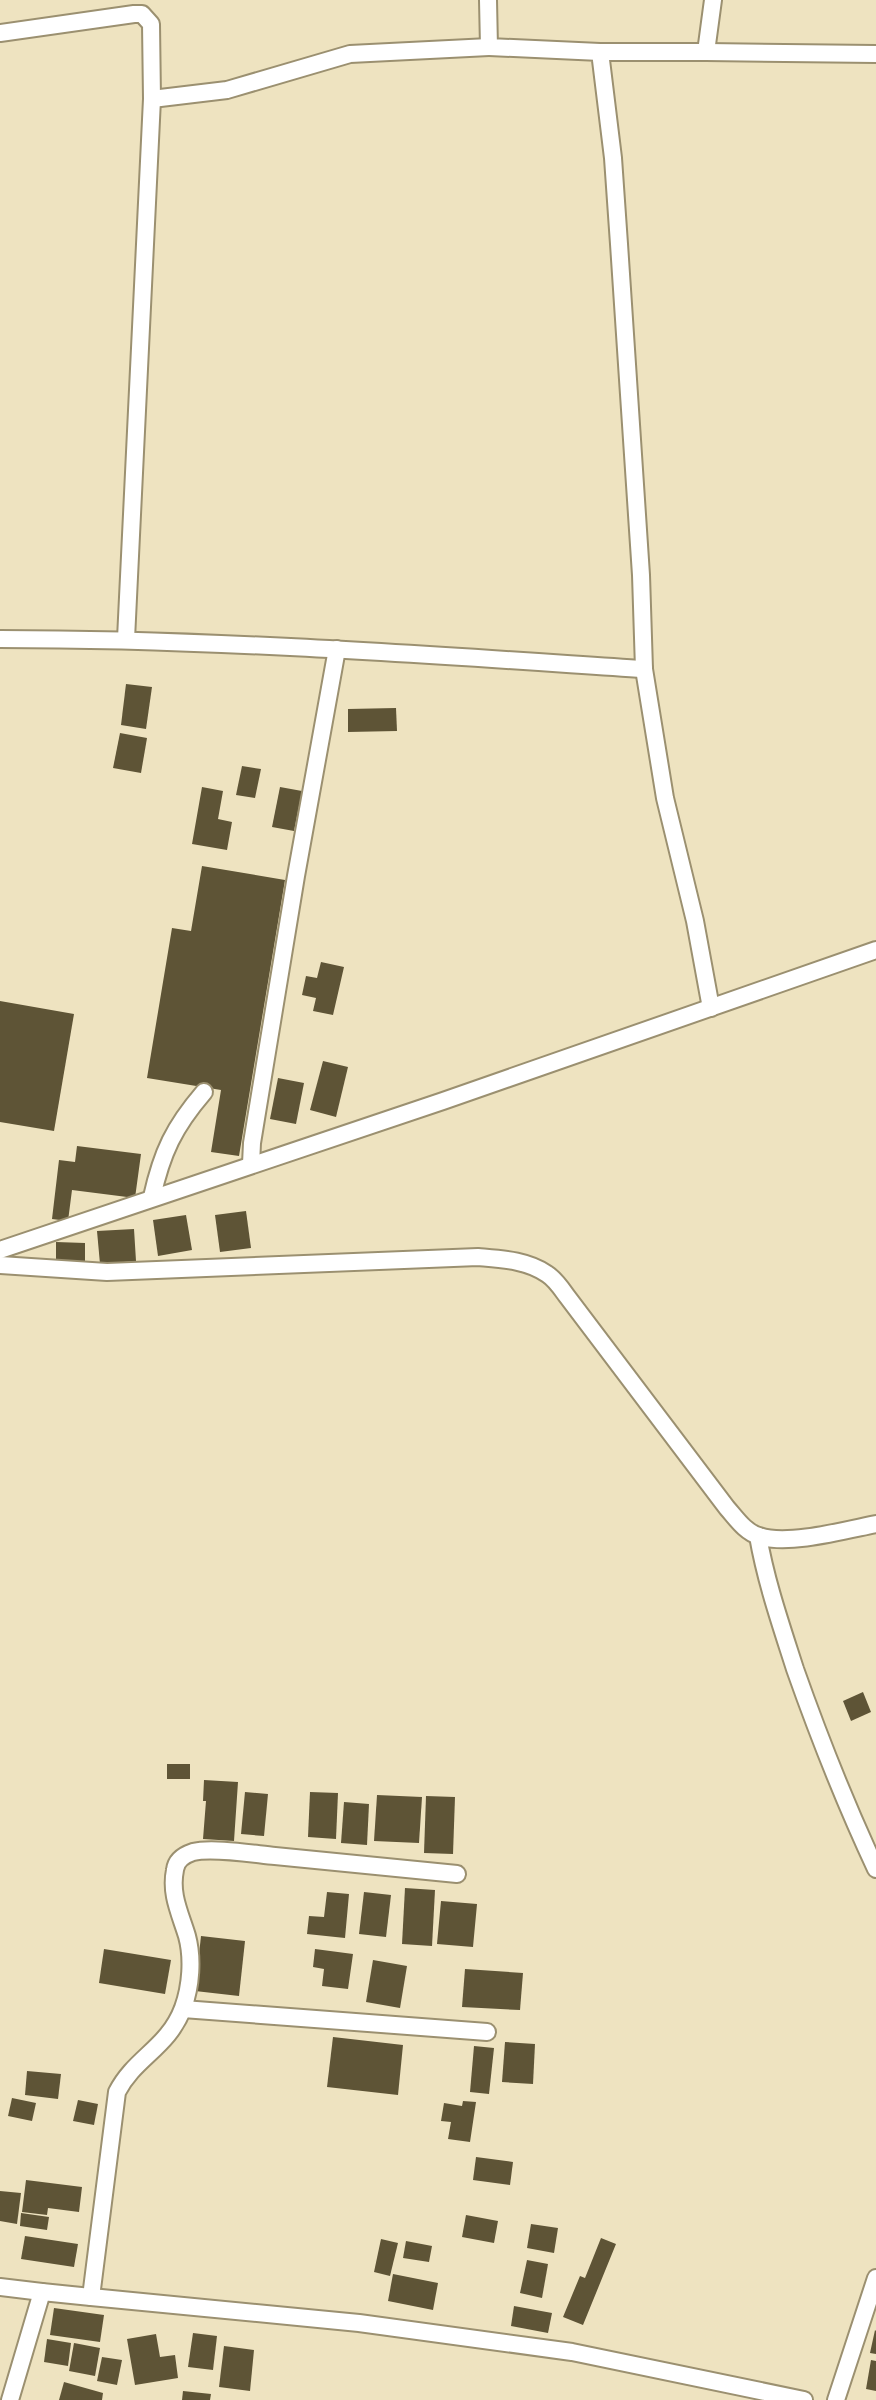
<svg xmlns="http://www.w3.org/2000/svg" width="876" height="2400" viewBox="0 0 876 2400" font-family="Signika,sans-serif">
<rect width="100%" height="100%" fill="#eee3c0"/>
<g fill="#5e5436">
<path d="M 126,684 L 152,687 L 146,729 L 121,725 Z"/>
<path d="M 396,708 L 397,731 L 348,732 L 348,709 Z"/>
<path d="M 120,733 L 147,738 L 141,773 L 113,768 Z"/>
<path d="M 242,766 L 261,769 L 255,798 L 236,795 Z"/>
<path d="M 202,787 L 223,791 L 218,819 L 232,822 L 227,850 L 192,844 Z"/>
<path d="M 280,787 L 302,791 L 294,831 L 272,827 Z"/>
<path d="M 202,866 L 285,880 L 239,1156 L 211,1152 L 221,1090 L 147,1078 L 172,928 L 191,931 Z"/>
<path d="M 321,962 L 344,967 L 333,1015 L 313,1011 L 316,998 L 302,995 L 306,976 L 317,978 Z"/>
<path d="M 0,1001 L 74,1014 L 54,1131 L 0,1122 Z"/>
<path d="M 323,1061 L 348,1067 L 336,1117 L 310,1110 Z"/>
<path d="M 278,1078 L 304,1083 L 296,1124 L 270,1119 Z"/>
<path d="M 77,1146 L 141,1154 L 135,1198 L 72,1190 L 68,1221 L 52,1219 L 59,1160 L 75,1162 Z"/>
<path d="M 246,1211 L 251,1248 L 220,1252 L 215,1215 Z"/>
<path d="M 186,1215 L 192,1250 L 158,1256 L 153,1220 Z"/>
<path d="M 134,1229 L 136,1261 L 100,1264 L 97,1231 Z"/>
<path d="M 56,1242 L 85,1243 L 85,1266 L 56,1265 Z"/>
<path d="M 863,1692 L 871,1712 L 851,1721 L 843,1701 Z"/>
<rect x="167" y="1764" width="23" height="15"/>
<path d="M 204,1780 L 238,1782 L 234,1841 L 203,1839 L 206,1801 L 203,1801 Z"/>
<path d="M 245,1792 L 268,1794 L 264,1836 L 241,1834 Z"/>
<path d="M 310,1792 L 338,1793 L 336,1839 L 308,1837 Z"/>
<path d="M 377,1795 L 422,1797 L 419,1843 L 374,1841 Z"/>
<path d="M 426,1796 L 455,1797 L 453,1854 L 424,1853 Z"/>
<path d="M 344,1802 L 369,1804 L 367,1845 L 341,1843 Z"/>
<path d="M 405,1888 L 435,1890 L 432,1946 L 402,1944 Z"/>
<path d="M 327,1892 L 349,1894 L 345,1938 L 307,1934 L 309,1916 L 324,1917 Z"/>
<path d="M 364,1892 L 391,1895 L 386,1937 L 359,1934 Z"/>
<path d="M 441,1901 L 477,1904 L 473,1947 L 437,1944 Z"/>
<path d="M 201,1936 L 245,1941 L 239,1996 L 195,1991 Z"/>
<path d="M 104,1949 L 171,1960 L 165,1994 L 99,1983 Z"/>
<path d="M 315,1949 L 353,1954 L 348,1989 L 322,1986 L 324,1969 L 313,1967 Z"/>
<path d="M 373,1960 L 407,1966 L 400,2008 L 366,2002 Z"/>
<path d="M 465,1969 L 523,1973 L 520,2010 L 462,2007 Z"/>
<path d="M 333,2037 L 403,2045 L 398,2095 L 327,2087 Z"/>
<path d="M 505,2042 L 535,2044 L 533,2084 L 502,2082 Z"/>
<path d="M 474,2046 L 494,2048 L 489,2094 L 470,2092 Z"/>
<path d="M 27,2071 L 61,2074 L 58,2099 L 25,2095 Z"/>
<path d="M 12,2098 L 36,2103 L 32,2121 L 8,2116 Z"/>
<path d="M 78,2100 L 98,2104 L 94,2125 L 73,2121 Z"/>
<path d="M 463,2101 L 476,2102 L 470,2142 L 448,2139 L 451,2122 L 441,2121 L 444,2103 L 462,2106 Z"/>
<path d="M 476,2157 L 513,2162 L 510,2185 L 473,2180 Z"/>
<path d="M 26,2180 L 82,2187 L 79,2212 L 48,2208 L 47,2215 L 22,2212 Z"/>
<path d="M 0,2191 L 21,2193 L 17,2224 L 0,2221 Z"/>
<path d="M 21,2213 L 49,2217 L 47,2230 L 20,2226 Z"/>
<path d="M 466,2215 L 498,2221 L 494,2243 L 462,2237 Z"/>
<path d="M 531,2224 L 558,2228 L 554,2253 L 527,2248 Z"/>
<path d="M 25,2236 L 78,2244 L 74,2267 L 21,2259 Z"/>
<path d="M 601,2238 L 616,2244 L 583,2325 L 563,2317 L 580,2276 L 585,2278 Z"/>
<path d="M 381,2239 L 398,2243 L 390,2276 L 374,2272 Z"/>
<path d="M 406,2241 L 432,2246 L 429,2262 L 403,2258 Z"/>
<path d="M 527,2260 L 548,2264 L 542,2298 L 520,2293 Z"/>
<path d="M 393,2274 L 438,2283 L 433,2310 L 388,2301 Z"/>
<path d="M 514,2306 L 552,2313 L 548,2333 L 511,2326 Z"/>
<path d="M 54,2308 L 104,2315 L 100,2342 L 50,2335 Z"/>
<path d="M 875,2330 L 876,2331 L 876,2354 L 870,2353 Z"/>
<path d="M 193,2333 L 217,2336 L 213,2370 L 188,2367 Z"/>
<path d="M 156,2334 L 160,2357 L 175,2355 L 178,2378 L 135,2385 L 127,2339 Z"/>
<path d="M 47,2339 L 71,2343 L 68,2366 L 44,2362 Z"/>
<path d="M 74,2343 L 100,2348 L 95,2376 L 69,2371 Z"/>
<path d="M 224,2346 L 254,2350 L 250,2391 L 219,2387 Z"/>
<path d="M 102,2357 L 122,2360 L 117,2385 L 97,2381 Z"/>
<path d="M 871,2360 L 876,2361 L 876,2391 L 866,2389 Z"/>
<path d="M 64,2382 L 103,2393 L 102,2400 L 59,2400 Z"/>
<path d="M 183,2391 L 211,2394 L 210,2400 L 182,2400 Z"/>
</g>
<g fill="none" stroke-linecap="round" stroke-linejoin="round">
<g stroke="#9b9070" stroke-width="20">
<g id="street">
<path d="M 488,0 L 489,47 L 600,52 L 613,158 L 619,244 L 641,575 L 644,669 L 665,798 L 695,921 L 711,1008"/>
<path d="M 0,33 L 134,14 L 142,14 L 151,24 L 152,99 L 126,639"/>
<path d="M 600,52 L 706,52 L 713,0"/>
<path d="M 706,52 L 876,54"/>
<path d="M 152,99 L 227,90 L 350,54 L 489,47"/>
<path d="M 0,639 C 215,639 429,655 644,669"/>
<path d="M 251,1164 L 252,1143 L 296,876 L 337,649"/>
<path d="M 152,1197 C 162,1152 174,1127 204,1092"/>
<path d="M 0,1250 L 443,1101 L 876,950"/>
<path d="M 0,1265 L 107,1272 L 478,1257 C 501,1259 527,1260 547,1274 C 555,1279 561,1288 566,1295 L 727,1508 C 736,1518 745,1532 759,1536 C 787,1546 846,1530 876,1524"/>
<path d="M 758,1536 C 766,1582 781,1625 795,1669 C 819,1737 845,1803 876,1869"/>
<path d="M 183,2009 L 487,2032"/>
<path d="M 0,2287 L 42,2292"/>
<path d="M 91,2297 L 359,2323 L 572,2352 L 804,2400"/>
<path d="M 10,2400 L 42,2292 L 91,2297 L 117,2092 C 135,2057 168,2048 183,2008 C 191,1986 193,1958 187,1936 C 180,1913 170,1894 175,1870 C 176,1860 184,1855 193,1852 C 212,1847 254,1854 275,1856 C 336,1862 396,1868 457,1874"/>
<path d="M 836,2400 L 876,2278"/>
</g>
</g>
<use href="#street" stroke="#fff" stroke-width="16"/>
</g>
</svg>
